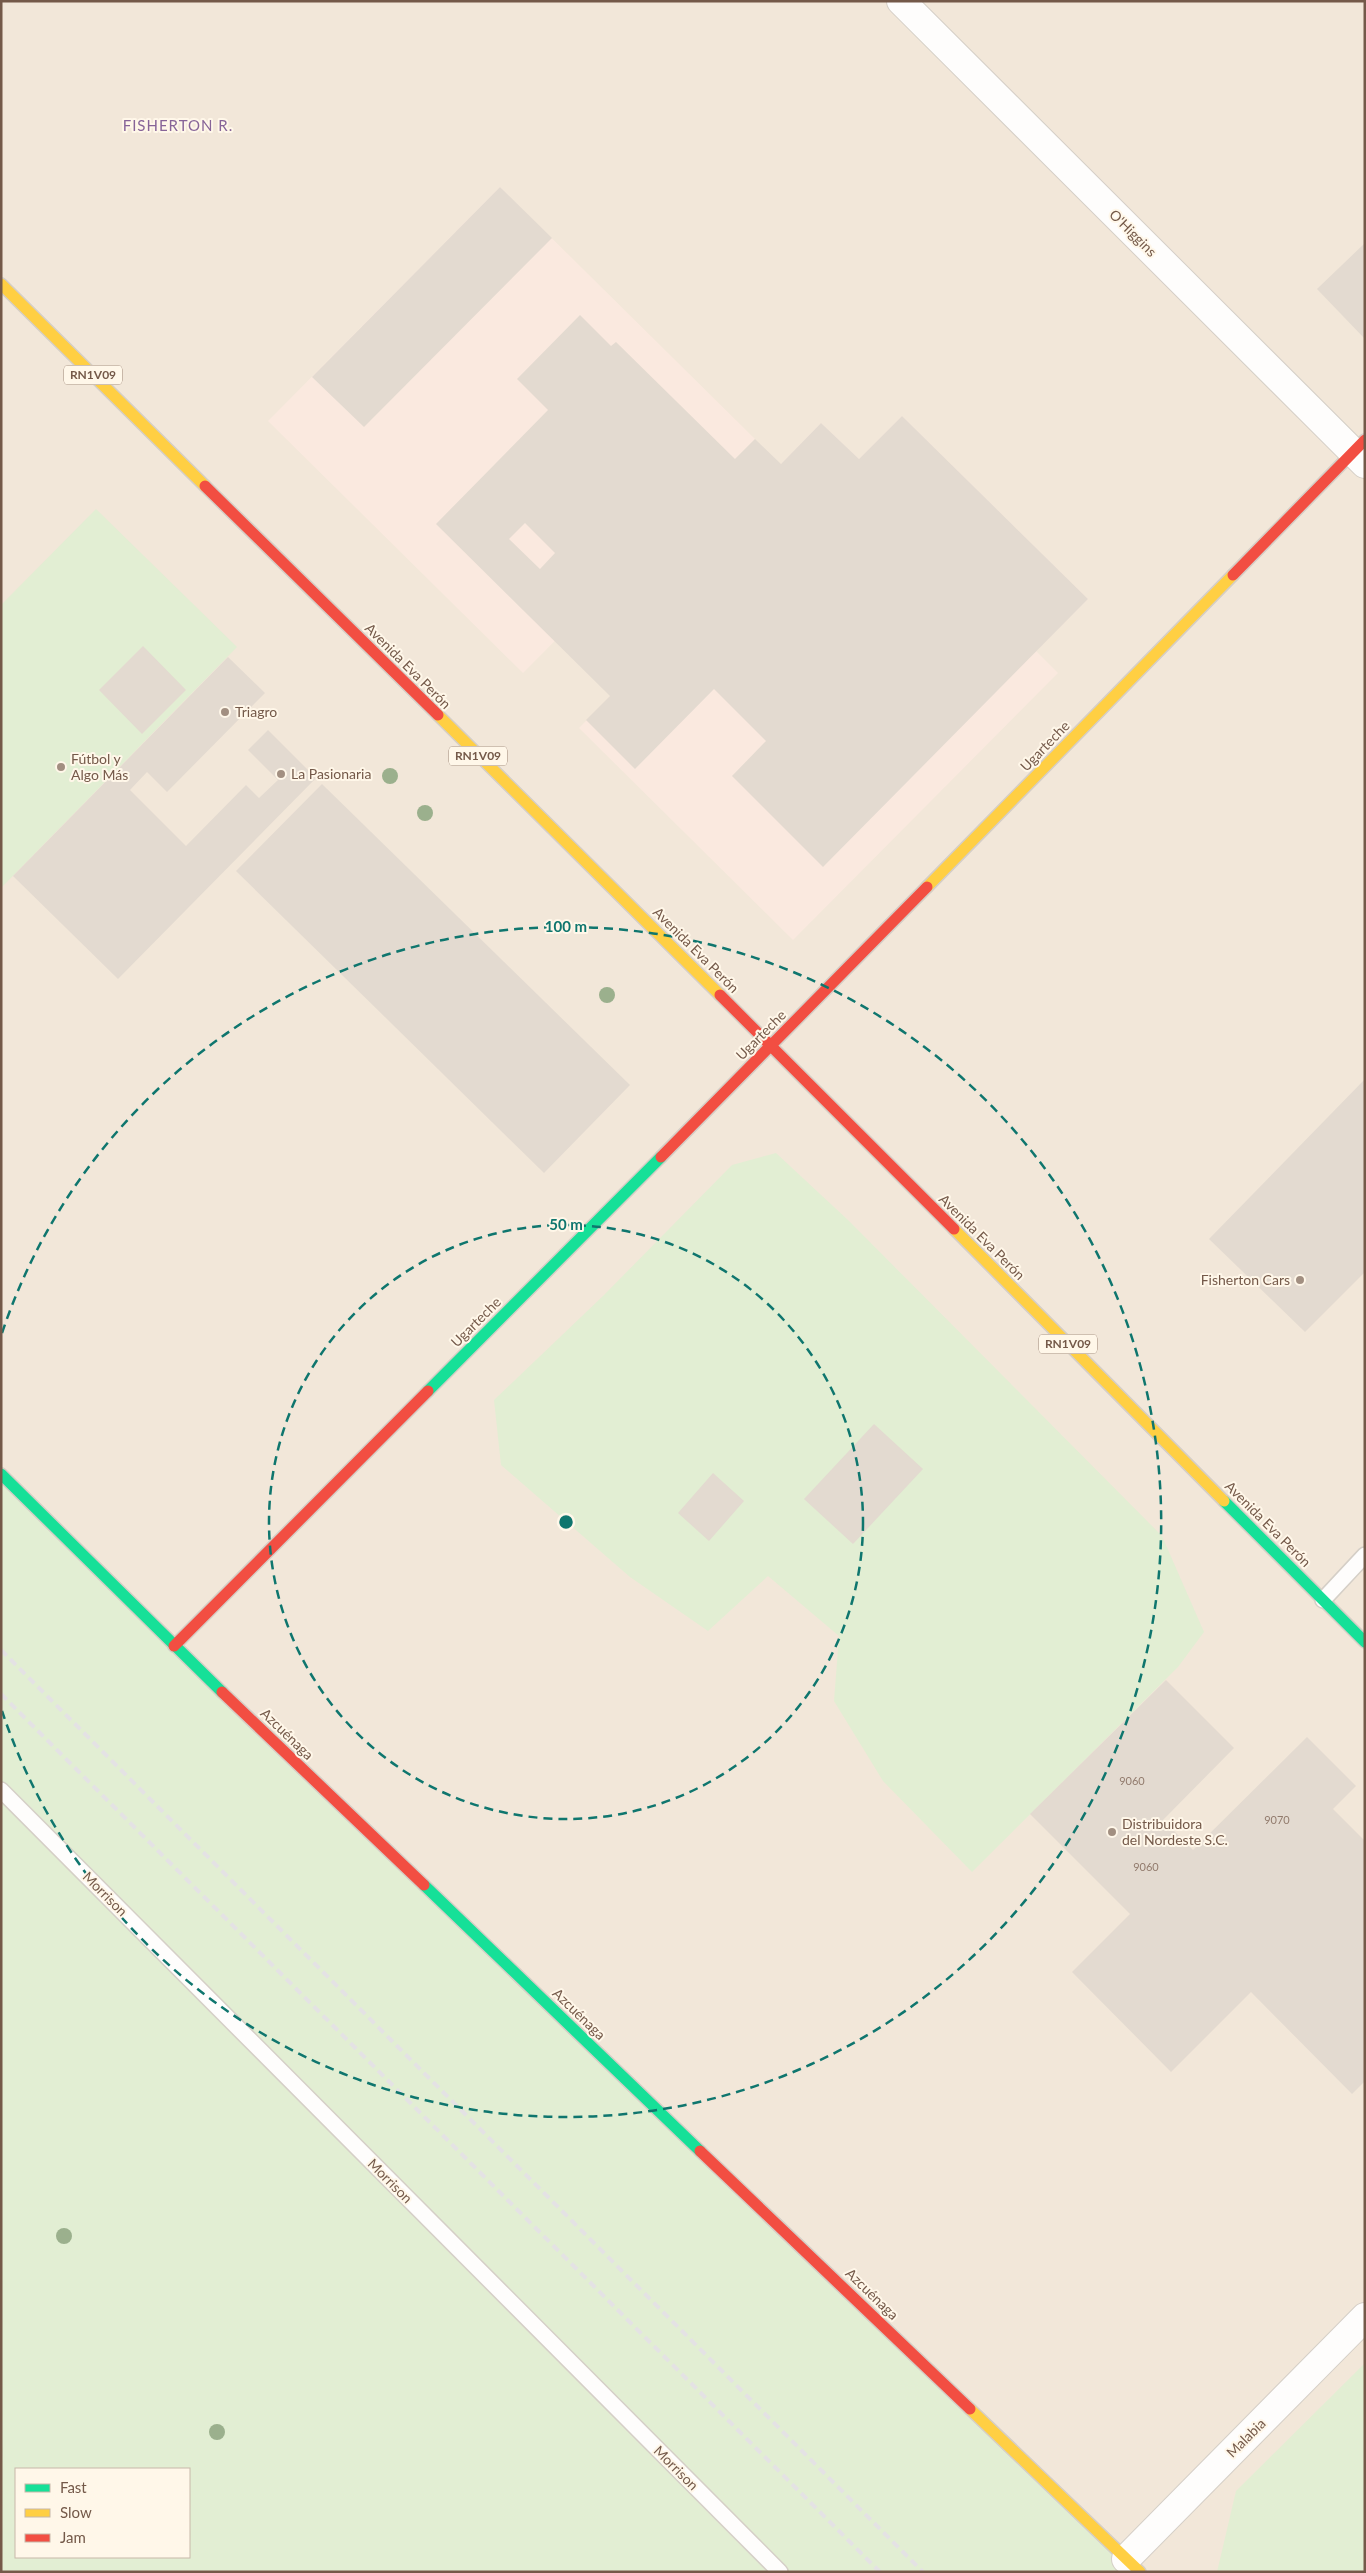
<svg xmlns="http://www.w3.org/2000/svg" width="1366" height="2573" viewBox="0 0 1366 2573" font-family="Lato,sans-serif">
<rect width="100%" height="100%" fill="#f6f2e9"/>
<path fill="#f2e7d9" d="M 1,1 L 1365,1 L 1365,2572 L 880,2572 L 1,1694 Z"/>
<g fill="#fae9df">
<path d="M 500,187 L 755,439 L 523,673 L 268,421 Z"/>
<path d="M 902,416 L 1088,599 L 1036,651 L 1058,673 L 793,940 L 579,728 L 811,493 L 781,464 L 821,423 L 859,459 Z"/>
</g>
<g fill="#e2eed3" fill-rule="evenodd">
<path d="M 96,509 L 237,647 L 1,888 L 1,605 Z"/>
<path d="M 776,1153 L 848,1220 L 1162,1536 L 1204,1632 L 1178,1667 L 972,1872 L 883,1781 L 834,1701 L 839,1636 L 768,1576 L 708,1631 L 630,1577 L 501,1465 L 494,1400 L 604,1295 L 732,1165 Z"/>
<path d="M 1,1474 L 1140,2572 L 1,2572 ZM 16,2469 L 189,2469 L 189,2557 L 16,2557 Z"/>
<path d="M 1365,2363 L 1365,2572 L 1217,2572 L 1236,2491 Z"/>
</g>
<g fill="#e3dad0" fill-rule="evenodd">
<path d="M 500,187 L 552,238 L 364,427 L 312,377 Z"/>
<path d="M 1365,243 L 1365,339 L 1317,289 Z"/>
<path d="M 580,315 L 611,346 L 616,342 L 735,459 L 755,439 L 781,464 L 821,423 L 859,459 L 902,416 L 1088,599 L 823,867 L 732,776 L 766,741 L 714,689 L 635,769 L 586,720 L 610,696 L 436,524 L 548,410 L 517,379 ZM 525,523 L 555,553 L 540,569 L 509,539 Z"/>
<path d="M 143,646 L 186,690 L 142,734 L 99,690 Z"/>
<path d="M 228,657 L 265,693 L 167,792 L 147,772 L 130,790 L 186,846 L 246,785 L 259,798 L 278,780 L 248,750 L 268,730 L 316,778 L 118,979 L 13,876 Z"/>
<path d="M 322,784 L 630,1085 L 544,1173 L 236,871 Z"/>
<path d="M 1365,1079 L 1365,1272 L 1305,1332 L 1209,1239 Z"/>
<path d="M 874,1424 L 923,1469 L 853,1544 L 804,1499 Z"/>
<path d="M 713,1473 L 744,1501 L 709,1541 L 678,1513 Z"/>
<path d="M 1166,1680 L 1234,1748 L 1163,1820 L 1193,1850 L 1307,1737 L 1356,1786 L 1333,1809 L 1365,1841 L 1365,2081 L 1352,2094 L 1251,1992 L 1171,2072 L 1072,1972 L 1130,1914 L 1030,1814 Z"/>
</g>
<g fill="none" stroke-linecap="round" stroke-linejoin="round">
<g stroke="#d5cfc7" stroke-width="18">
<g id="lane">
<path d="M 1323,1600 L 1365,1555"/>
<path d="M 1,1790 L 780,2572"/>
</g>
</g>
<g stroke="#d5cfc7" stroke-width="30">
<g id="street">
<path d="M 901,1 L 1365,464"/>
<path d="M 1126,2559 L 1365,2317"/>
</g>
</g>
<g stroke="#d5cec6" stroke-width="14">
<g id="fast">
<path d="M 428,1391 L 661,1157"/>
<path d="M 1,1474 L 222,1692"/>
<path d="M 1224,1501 L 1365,1642"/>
<path d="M 424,1885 L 700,2151"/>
</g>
</g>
<g stroke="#d5cec6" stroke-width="14">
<g id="slow">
<path d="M 1,284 L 205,486"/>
<path d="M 438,715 L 720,995"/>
<path d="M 927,887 L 1233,575"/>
<path d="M 954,1229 L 1224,1501"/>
<path d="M 970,2409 L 1140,2572"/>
</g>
</g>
<g stroke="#d5cec6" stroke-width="14">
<g id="jam">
<path d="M 205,486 L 438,715"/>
<path d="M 1233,575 L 1365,440"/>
<path d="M 720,995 L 954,1229"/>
<path d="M 661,1157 L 927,887"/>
<path d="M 174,1646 L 428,1391"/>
<path d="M 222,1692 L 424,1885"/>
<path d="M 700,2151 L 970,2409"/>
</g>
</g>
<use href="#lane" stroke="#fefdfc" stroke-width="15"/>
<use href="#street" stroke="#fefdfc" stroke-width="28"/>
<use href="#fast" stroke="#16e098" stroke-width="11"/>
<use href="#slow" stroke="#ffcf43" stroke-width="11"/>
<use href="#jam" stroke="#f24e42" stroke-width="11"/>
<g stroke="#e4e2e4" stroke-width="4" stroke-dasharray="8 5" stroke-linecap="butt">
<path d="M 1,1650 L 923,2572"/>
<path d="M 1,1694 L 880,2572"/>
</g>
</g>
<g fill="#9bb08d">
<circle cx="390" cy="776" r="8"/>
<circle cx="425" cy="813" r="8"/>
<circle cx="607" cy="995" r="8"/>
<circle cx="64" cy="2236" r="8"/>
<circle cx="217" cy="2432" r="8"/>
</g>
<g fill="none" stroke="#0f766e" stroke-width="2.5" stroke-dasharray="9 6">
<circle cx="566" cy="1522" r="297"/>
<path d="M2 1333A595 595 0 1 1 2 1711"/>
</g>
<g fill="#a28f81" stroke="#fff7e9" stroke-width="2">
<circle cx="225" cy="712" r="5"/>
<circle cx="61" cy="767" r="5"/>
<circle cx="281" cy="774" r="5"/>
<circle cx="1300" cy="1280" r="5"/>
<circle cx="1112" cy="1832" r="5"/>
</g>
<g text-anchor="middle" stroke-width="4" stroke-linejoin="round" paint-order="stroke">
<g font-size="11" fill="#927b6d">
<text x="1132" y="1785">9060</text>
<text x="1277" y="1824">9070</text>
<text x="1146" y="1871">9060</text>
</g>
<g fill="#fff7e9" stroke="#9e8879" stroke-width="1">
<rect x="64" y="365.5" width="58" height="19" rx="4"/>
<rect x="449" y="746.5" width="58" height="19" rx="4"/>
<rect x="1039" y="1334.5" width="58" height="19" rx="4"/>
</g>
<g font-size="12" font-weight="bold" fill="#745949">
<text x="93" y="379">RN1V09</text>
<text x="478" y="760">RN1V09</text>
<text x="1068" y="1348">RN1V09</text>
</g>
<g font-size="14" fill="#745949" stroke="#fff7e9">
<text transform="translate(1133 233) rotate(45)" y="5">O'Higgins</text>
<text transform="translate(408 666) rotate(45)" y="5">Avenida Eva Perón</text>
<text transform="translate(1045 746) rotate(-46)" y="5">Ugarteche</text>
<text transform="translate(696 950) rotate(45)" y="5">Avenida Eva Perón</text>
<text transform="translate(761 1035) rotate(-45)" y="5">Ugarteche</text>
<text transform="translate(982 1237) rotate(45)" y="5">Avenida Eva Perón</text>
<text transform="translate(476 1322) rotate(-45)" y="5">Ugarteche</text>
<text transform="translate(1268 1524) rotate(45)" y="5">Avenida Eva Perón</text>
<text transform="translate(287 1734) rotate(44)" y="5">Azcuénaga</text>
<text transform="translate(105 1894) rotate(45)" y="5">Morrison</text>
<text transform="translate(579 2014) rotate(44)" y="5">Azcuénaga</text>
<text transform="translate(390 2181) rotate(45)" y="5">Morrison</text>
<text transform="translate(872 2294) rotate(44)" y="5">Azcuénaga</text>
<text transform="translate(1246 2438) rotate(-45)" y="5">Malabia</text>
<text transform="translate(676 2468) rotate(45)" y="5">Morrison</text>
</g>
<g font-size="14" fill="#745949" stroke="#fff7e9" text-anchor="start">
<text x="235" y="717">Triagro</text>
<text x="71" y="764">Fútbol y<tspan x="71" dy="16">Algo Más</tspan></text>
<text x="291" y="779">La Pasionaria</text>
<text x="1290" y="1285" text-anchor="end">Fisherton Cars</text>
<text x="1122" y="1829">Distribuidora<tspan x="1122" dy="16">del Nordeste S.C.</tspan></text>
</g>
<g font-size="15" letter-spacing="1" fill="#876498" stroke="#fff7e9">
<text x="178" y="131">FISHERTON R.</text>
</g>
</g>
<circle cx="566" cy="1522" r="8" fill="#0f766e" stroke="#fff7e9" stroke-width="2.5"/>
<g font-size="15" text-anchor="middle" font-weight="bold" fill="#0f766e" stroke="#fff7e9" stroke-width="4" stroke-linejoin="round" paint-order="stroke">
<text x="566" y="932">100 m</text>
<text x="566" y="1230">50 m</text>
</g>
<rect width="1366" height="2573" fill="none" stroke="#745949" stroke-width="5"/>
<rect x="15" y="2468" width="175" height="90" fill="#fff7e9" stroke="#c7b8a9"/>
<rect x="25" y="2484" width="25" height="8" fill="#16e098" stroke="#c7b8a9"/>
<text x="60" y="2493" font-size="15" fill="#745949">Fast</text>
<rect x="25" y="2509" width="25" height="8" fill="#ffcf43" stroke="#c7b8a9"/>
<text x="60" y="2518" font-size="15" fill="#745949">Slow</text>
<rect x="25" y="2534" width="25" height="8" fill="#f24e42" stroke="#c7b8a9"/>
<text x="60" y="2543" font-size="15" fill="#745949">Jam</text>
</svg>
